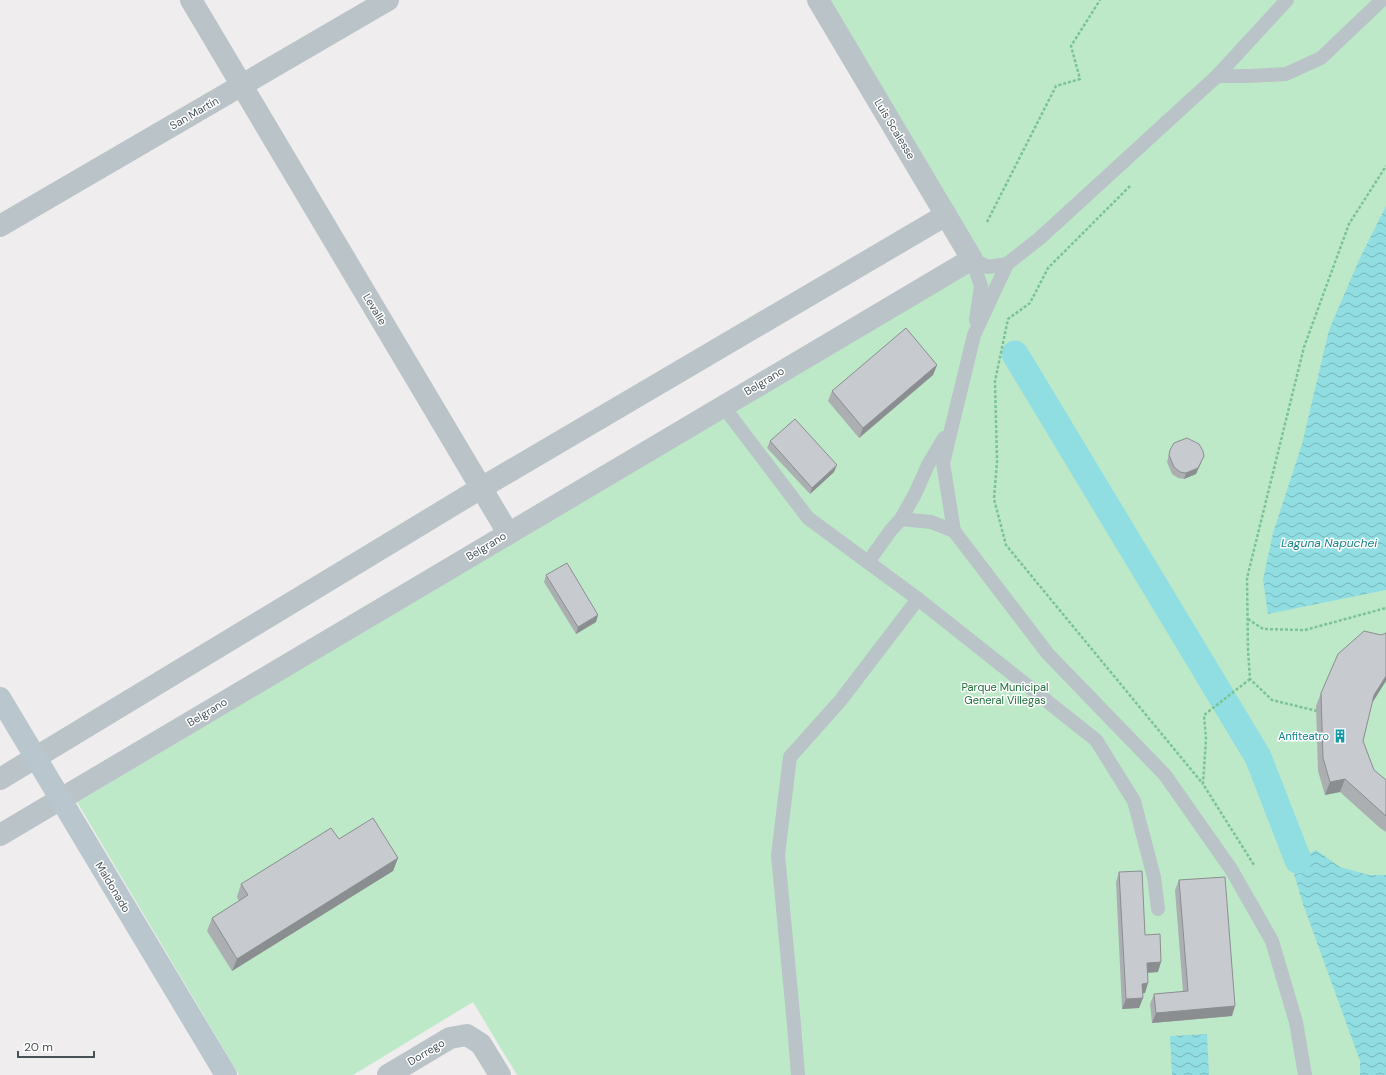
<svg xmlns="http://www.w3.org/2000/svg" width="1386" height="1075" viewBox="0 0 1386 1075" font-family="'DM Sans',sans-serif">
<defs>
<pattern id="water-waves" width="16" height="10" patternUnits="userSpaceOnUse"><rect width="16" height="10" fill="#90dde2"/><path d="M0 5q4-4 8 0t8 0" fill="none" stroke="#77b6ba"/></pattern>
</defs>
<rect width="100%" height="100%" fill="#efeded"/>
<path fill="#bee9c8" d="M 830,0 L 1386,0 L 1386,1075 L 517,1075 L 473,1002 L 353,1075 L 239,1075 L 77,802 L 984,262 Z"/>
<g fill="url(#water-waves)">
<path d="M 1386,206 L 1386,590 L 1268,614 L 1263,580 L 1273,533 L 1302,444 L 1329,330 L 1359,260 Z"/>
<path d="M 1316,850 L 1340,867 L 1369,875 L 1386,875 L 1386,1075 L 1360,1075 L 1360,1061 L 1303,904 L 1291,864 Z"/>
<path d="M 1207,1034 L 1209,1075 L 1172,1075 L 1170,1036 Z"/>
</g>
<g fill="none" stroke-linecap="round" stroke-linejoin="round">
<path stroke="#90dde2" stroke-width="27" d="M 1015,354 L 1258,757 L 1298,860"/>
<g stroke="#7ac394" stroke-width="2.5" stroke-dasharray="3 2" stroke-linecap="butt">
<path d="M 1130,186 L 1048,268 L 1030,303 L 1008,319 L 995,381 L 997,461 L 994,499 L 1006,545 L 1203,784"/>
<path d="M 987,222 L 1056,86 L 1080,79 L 1071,46 L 1100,0"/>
<path d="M 1248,619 L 1263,629 L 1305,630 L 1386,608"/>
<path d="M 1250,679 L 1204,715 L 1206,739 L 1203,784 L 1254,865"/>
<path d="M 1317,711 L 1272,700 L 1250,679 L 1248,650 L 1247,578 L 1304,347 L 1349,224 L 1386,166"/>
</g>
<g stroke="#b9c3c8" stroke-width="14">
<path d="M 1287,0 L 1217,76 L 1040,238 L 1007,264 L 974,335 L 943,463 L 954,531 L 1048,654 L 1165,775 L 1231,869 L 1272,941 L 1296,1022 L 1305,1075"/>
<path d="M 1217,76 L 1249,76 L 1286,74 L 1321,58 L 1382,0"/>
<path d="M 972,259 L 981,286 L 976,320"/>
<path d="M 972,259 L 988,267 L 1007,264"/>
<path d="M 723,406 L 808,518 L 918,599 L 1096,740 L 1134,801 L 1154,877 L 1158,909"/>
<path d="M 901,519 L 931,522 L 954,531"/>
<path d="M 868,562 L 891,530 L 901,519 L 915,494 L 928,465 L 944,438"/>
<path d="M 798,1075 L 794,1025 L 778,855 L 790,757 L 840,701 L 918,599"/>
</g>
<g stroke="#b9c3c8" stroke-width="22">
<path d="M 191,0 L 508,533"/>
<path d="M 0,226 L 388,0"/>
<path d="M 0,779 L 481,488 L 946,215"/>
<path d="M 0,835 L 972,259 L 818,0"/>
<path d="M 388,1075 L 450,1038 L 467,1035 L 481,1044 L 500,1075"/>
</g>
<path stroke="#bac6cd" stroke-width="22" d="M 0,698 L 226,1075"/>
</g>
<g fill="#abafb2">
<path d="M 937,365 L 933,375 L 859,438 L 828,401 L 832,391 Z"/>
<path d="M 770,441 L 834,472 L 810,494 L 767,448 Z"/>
<path d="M 1170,450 L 1201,463 L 1196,474 L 1184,479 L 1178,478 L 1172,474 L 1167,462 Z"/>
<path d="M 546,575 L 598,615 L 596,622 L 576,634 L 544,582 Z"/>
<path d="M 1381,635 L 1372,704 L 1363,741 L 1374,770 L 1386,780 L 1386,832 L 1380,828 L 1340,792 L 1325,795 L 1318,771 L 1316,706 L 1321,693 Z"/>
<path d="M 339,839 L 398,858 L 393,871 L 232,971 L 207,931 L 212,918 L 239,901 L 237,897 L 241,884 Z"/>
<path d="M 1119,872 L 1145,935 L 1158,972 L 1148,973 L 1145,993 L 1143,993 L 1143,998 L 1139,1008 L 1122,1009 L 1116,882 Z"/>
<path d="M 1179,880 L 1232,1016 L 1152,1023 L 1150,1004 L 1154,994 L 1183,992 L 1175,890 Z"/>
</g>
<g fill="#8b8e91">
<path d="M 937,365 L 933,375 L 859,438 L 863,428 Z"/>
<path d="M 1204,456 L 1196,474 L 1184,479 L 1186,473 Z"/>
<path d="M 837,465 L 834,472 L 810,494 L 812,488 Z"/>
<path d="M 598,615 L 596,622 L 576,634 L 578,627 Z"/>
<path d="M 1386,676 L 1386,681 L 1369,708 L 1374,695 Z"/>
<path d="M 1345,779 L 1340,792 L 1325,795 L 1330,782 Z"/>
<path d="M 398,858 L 393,871 L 232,971 L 237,959 Z"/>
<path d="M 1161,962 L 1158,972 L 1144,973 L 1147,963 Z"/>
<path d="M 1148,983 L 1145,993 L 1139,994 L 1142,984 Z"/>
<path d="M 1143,998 L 1139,1008 L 1122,1009 L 1126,999 Z"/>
<path d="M 1235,1006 L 1232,1016 L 1152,1023 L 1156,1013 Z"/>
</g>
<g fill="#c7cbcf" stroke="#8b8e91">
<path d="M 906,328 L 937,365 L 863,428 L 832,391 Z"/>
<path d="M 795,419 L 837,465 L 812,488 L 770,441 Z"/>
<path d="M 1187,438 L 1199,444 L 1203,451 L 1204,456 L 1198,468 L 1186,473 L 1180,472 L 1174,467 L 1169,455 L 1170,450 L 1174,443 Z"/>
<path d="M 567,563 L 598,615 L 578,627 L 546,575 Z"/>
<path d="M 1364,631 L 1381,635 L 1386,633 L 1386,676 L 1374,695 L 1363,741 L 1374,770 L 1386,780 L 1386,816 L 1345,779 L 1330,782 L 1323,758 L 1321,693 L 1338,654 Z"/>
<path d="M 373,818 L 398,858 L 237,959 L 212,918 L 248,895 L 241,884 L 331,828 L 339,839 Z"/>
<path d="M 1142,871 L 1145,935 L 1160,934 L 1161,962 L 1147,963 L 1148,983 L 1142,984 L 1143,998 L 1126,999 L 1119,872 Z"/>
<path d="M 1225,877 L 1235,1006 L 1156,1013 L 1154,994 L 1188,991 L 1179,880 Z"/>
</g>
<defs>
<g id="building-bare" transform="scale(1.08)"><path d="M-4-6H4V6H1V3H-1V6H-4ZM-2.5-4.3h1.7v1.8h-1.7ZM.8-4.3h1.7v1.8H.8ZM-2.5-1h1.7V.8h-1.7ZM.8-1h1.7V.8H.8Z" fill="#0f9aa8" stroke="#fff" stroke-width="2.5" paint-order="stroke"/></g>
</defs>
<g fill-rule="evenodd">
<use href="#building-bare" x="1340" y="736"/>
</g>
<g text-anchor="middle" stroke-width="3" stroke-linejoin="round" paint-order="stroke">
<g font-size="11" fill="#475258" stroke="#fff">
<text transform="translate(194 113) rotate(-30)" y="4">San Martín</text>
<text transform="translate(895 129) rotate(59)" y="4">Luis Scalesse</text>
<text transform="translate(375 309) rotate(59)" y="4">Levalle</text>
<text transform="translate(764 381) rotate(-31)" y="4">Belgrano</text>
<text transform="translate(486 546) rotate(-31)" y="4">Belgrano</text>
<text transform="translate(207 712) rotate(-31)" y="4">Belgrano</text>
<text transform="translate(113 887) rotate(59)" y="4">Maldonado</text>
<text transform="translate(426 1052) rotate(-31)" y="4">Dorrego</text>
</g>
<g font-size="11" fill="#20713c" stroke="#fff">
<text x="1005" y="691">Parque Municipal<tspan x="1005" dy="13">General Villegas</tspan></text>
</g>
<g font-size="11" fill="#0d838f" stroke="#fff" text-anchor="end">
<text x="1329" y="740">Anfiteatro</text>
</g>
<g font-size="12" font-style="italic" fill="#19838a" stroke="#fff">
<text x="1329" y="547">Laguna Napuchei</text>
</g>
</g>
<path d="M18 1051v6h76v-6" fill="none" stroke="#475258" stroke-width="2"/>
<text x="24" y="1051" font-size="12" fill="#475258" stroke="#ffffff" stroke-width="3" paint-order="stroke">20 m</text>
</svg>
